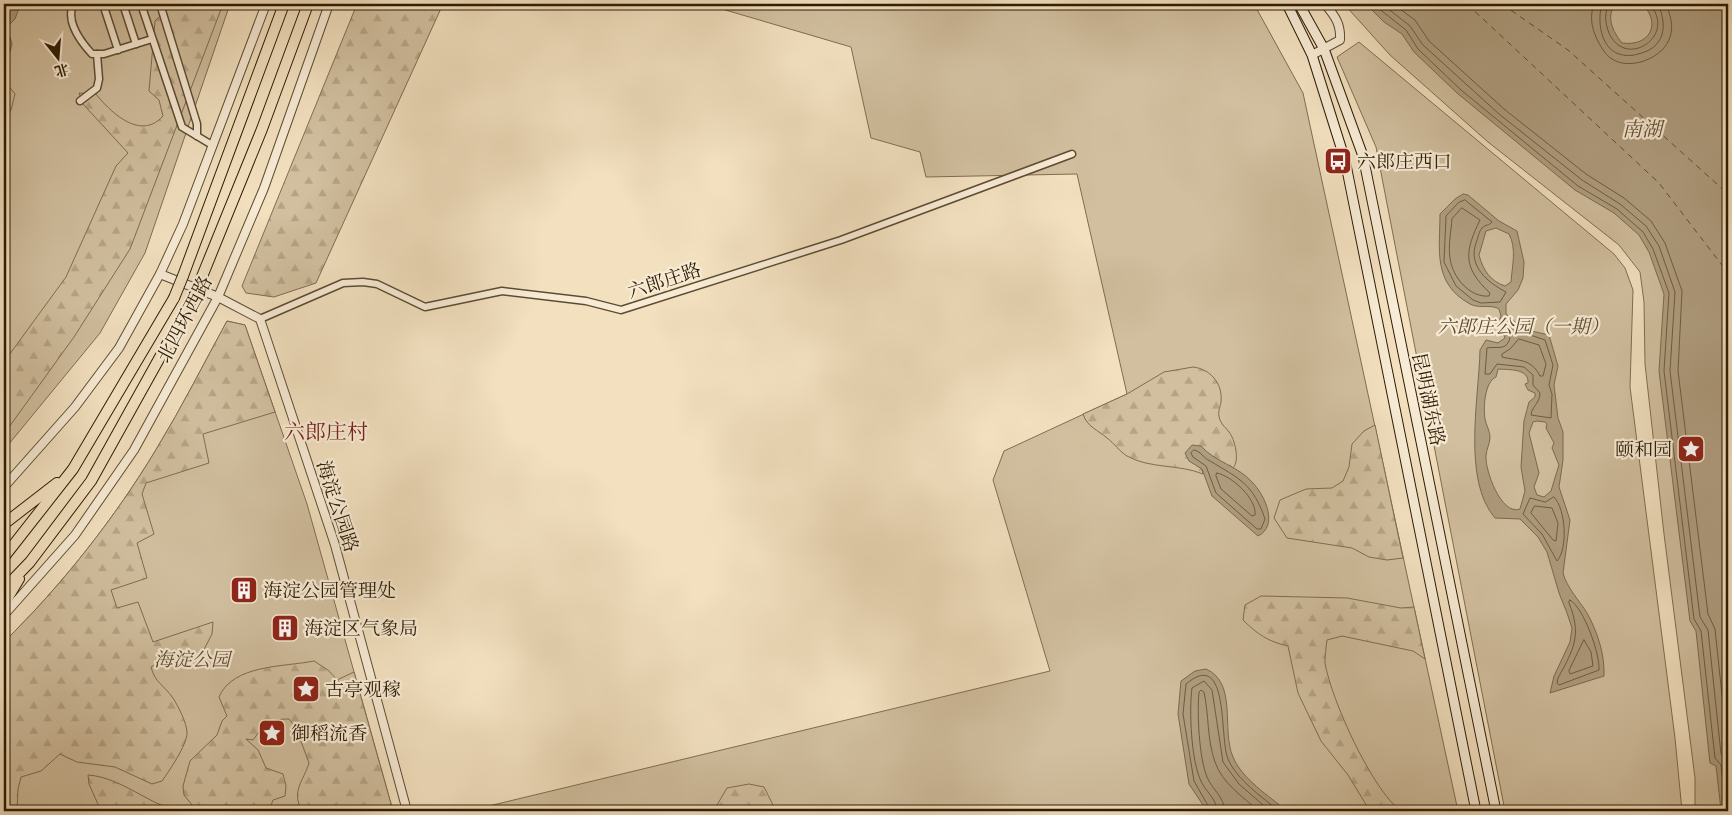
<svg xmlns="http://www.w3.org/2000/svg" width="1732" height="815" viewBox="0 0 1732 815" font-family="'IM FELL DW Pica','Noto Serif SC',serif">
<defs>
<pattern id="forest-firs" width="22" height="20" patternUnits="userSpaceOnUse" patternTransform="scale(1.25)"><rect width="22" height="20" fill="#d1bf9f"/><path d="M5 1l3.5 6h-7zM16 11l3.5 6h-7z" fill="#b4a487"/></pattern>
</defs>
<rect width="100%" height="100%" fill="#f2e0bf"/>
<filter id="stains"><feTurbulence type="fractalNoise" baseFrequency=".004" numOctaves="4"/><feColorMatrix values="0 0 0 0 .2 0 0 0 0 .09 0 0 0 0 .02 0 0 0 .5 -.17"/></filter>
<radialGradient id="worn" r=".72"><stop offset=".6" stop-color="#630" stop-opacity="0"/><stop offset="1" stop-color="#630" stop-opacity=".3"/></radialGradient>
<g fill="#d1bf9f" stroke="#7f6d51">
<path d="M 4,4 L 230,4 L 145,253 L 100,333 L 4,450 Z"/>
<path d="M 721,4 L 1254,4 L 1303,93 L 1458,811 L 468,811 L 1050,671 L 993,480 L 1004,451 L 1127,394 L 1077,174 L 926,177 L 920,152 L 871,138 L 851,47 L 722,9 Z"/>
<path d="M 1344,4 L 1728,4 L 1728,811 L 1695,811 L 1695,778 L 1664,534 L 1645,364 L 1644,302 L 1640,272 L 1619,245 L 1488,142 L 1390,55 Z"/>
<path d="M 1359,42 L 1614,254 L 1625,268 L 1633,290 L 1630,387 L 1675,738 L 1682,811 L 1505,811 L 1376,147 L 1337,57 Z"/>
<path d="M 227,321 L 245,325 L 307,504 L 393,811 L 4,811 L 4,642 C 62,585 115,518 157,448 C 182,407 204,363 227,321 Z"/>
</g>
<g fill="url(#forest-firs)" stroke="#7f6d51">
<path d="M 172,4 L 223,4 L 130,249 L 74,337 L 4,434 L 4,362 L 66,277 L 116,166 L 128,153 L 83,104 L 79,93 L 96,94 C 111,113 141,141 163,116 L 159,100 L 149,91 L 155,21 Z"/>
<path d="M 357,4 L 443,4 L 316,283 L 274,297 L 246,293 L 242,286 Z"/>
<path d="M 8,85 L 15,94 L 11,110 L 4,118 L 4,86 Z"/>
<path d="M 227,321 L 245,325 L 275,412 L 203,434 L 209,463 L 146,483 L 142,494 L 154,534 L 137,543 L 147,578 L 111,590 L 117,608 L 138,602 L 153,642 L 213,622 L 212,634 L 198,661 L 162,661 L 151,667 C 155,683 164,685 173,698 C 178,706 187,723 187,733 C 187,745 169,771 162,781 L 152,784 L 115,767 L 77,762 L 60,754 L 41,771 L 21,777 L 18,789 L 17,811 L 4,811 L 4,642 C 62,585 115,518 157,448 C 182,407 204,363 227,321 Z"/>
<path d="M 1193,367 C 1210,369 1223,383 1221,402 C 1220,409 1217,412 1220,420 C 1222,425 1226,428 1229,432 C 1235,439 1240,461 1233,468 L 1210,456 L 1201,446 L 1196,465 L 1202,469 L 1203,474 C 1179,464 1150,469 1127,456 C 1120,452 1114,443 1107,438 C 1098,430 1087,427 1083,414 L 1127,394 L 1164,372 Z"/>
<path d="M 1375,425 L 1403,558 L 1387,560 L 1369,557 L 1352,548 L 1287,538 L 1274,518 L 1280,500 L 1306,489 L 1332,488 L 1343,481 L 1349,467 L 1352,444 L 1364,431 Z"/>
<path d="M 1261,596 L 1347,598 L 1401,608 L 1414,607 L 1425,659 L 1413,651 L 1342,636 L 1327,640 C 1326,647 1325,656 1325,663 C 1331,699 1372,790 1401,811 L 1370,811 L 1348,775 L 1321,741 L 1298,693 L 1288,646 C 1269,642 1257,634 1243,620 L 1245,605 Z"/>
<path d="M 314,661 L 328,670 L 337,680 L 354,672 L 393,811 L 302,811 C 291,791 303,782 309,763 L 296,728 L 289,719 C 269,719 265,724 253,740 L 246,739 L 258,750 L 266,768 L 283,774 L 286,786 L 285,796 L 273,800 L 269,811 L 197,811 L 184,795 L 183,786 L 190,761 L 217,735 L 222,721 L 227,716 L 219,697 C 233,664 285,667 314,661 Z"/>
<path d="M 88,775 C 115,777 138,795 161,805 C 169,808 177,806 184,811 L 101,811 L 89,784 Z"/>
<path d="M 749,784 L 764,787 L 776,811 L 719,811 L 717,805 L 727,788 Z"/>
</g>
<g fill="#af9d7f" stroke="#7b694d" fill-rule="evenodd">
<path d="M 4,4 L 20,5 L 15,19 L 7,27 L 12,44 L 10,52 L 4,54 Z"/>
<path d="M 1366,4 L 1616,4 C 1605,16 1613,32 1622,43 C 1650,47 1662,23 1642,4 L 1728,4 L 1728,811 L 1716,811 L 1721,810 L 1716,766 L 1710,763 L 1696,631 L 1690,621 L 1659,371 L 1664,294 L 1649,252 L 1639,235 L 1614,213 L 1575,190 L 1457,93 L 1414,52 L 1402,34 L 1384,22 Z"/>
<path d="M 1463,194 L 1468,195 L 1499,221 L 1517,231 L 1524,262 L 1523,278 L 1518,290 L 1506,304 L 1506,314 L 1523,329 L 1549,335 L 1558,366 L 1554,385 L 1558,418 L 1563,432 L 1563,460 L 1559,487 L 1570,520 L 1563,573 C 1567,588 1579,600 1587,613 C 1597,631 1605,654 1604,676 L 1550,693 L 1554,676 L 1570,642 L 1572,628 L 1567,613 L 1559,593 L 1547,552 L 1538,537 L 1520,519 L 1495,518 C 1462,480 1479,398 1480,350 L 1486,340 L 1498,343 L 1505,338 L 1500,324 L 1498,324 L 1501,316 L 1499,309 C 1492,304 1479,309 1470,304 C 1432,283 1440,249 1440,214 L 1455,199 ZM 1496,228 L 1509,234 C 1517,249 1512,266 1511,282 L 1505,286 C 1490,281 1483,270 1479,255 L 1486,231 ZM 1498,369 C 1509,370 1529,368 1528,383 L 1525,384 L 1528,390 L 1535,393 L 1535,397 L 1529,402 L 1524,421 L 1521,467 L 1525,491 L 1520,509 C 1501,516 1485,470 1486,456 C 1486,450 1490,444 1490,437 C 1490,431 1486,425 1485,419 C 1483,406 1485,382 1496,377 ZM 1537,421 L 1545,422 L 1547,424 L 1546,428 L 1554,443 L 1552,448 L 1559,465 L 1551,491 L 1544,497 L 1537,495 L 1534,487 L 1539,473 L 1529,433 L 1533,422 Z"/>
<path d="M 1192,445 L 1201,446 C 1215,462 1238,466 1252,482 C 1265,495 1279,526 1258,536 L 1212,496 L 1202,469 L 1189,461 L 1185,453 Z"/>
<path d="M 1206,669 C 1238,683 1221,730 1233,757 C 1242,779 1269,796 1287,811 L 1207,811 L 1189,784 L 1178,714 L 1181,681 L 1195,671 Z"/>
</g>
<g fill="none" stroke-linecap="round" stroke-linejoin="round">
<g stroke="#6e5c41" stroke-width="1">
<path d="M 1373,4 L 1406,30 L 1418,49 L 1461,90 L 1578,186 L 1617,209 L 1643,232 L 1653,249 L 1669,293 L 1664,371 L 1694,619 L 1701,631 L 1715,758 L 1721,765 L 1726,811"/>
<path d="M 1382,4 L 1410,26 L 1423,45 L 1499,114 L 1582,180 L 1620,204 L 1646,226 L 1659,246 L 1675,292 L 1670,371 L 1700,617 L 1708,630 L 1721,754 L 1727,763 L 1728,775"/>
<path d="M 1393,4 L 1415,20 L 1429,41 L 1504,109 L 1586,174 L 1624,198 L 1651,221 L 1665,243 L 1682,291 L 1678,371 L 1708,614 L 1715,629 L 1728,752"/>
<path d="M 1594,4 C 1590,15 1591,26 1596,37 C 1600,45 1604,54 1612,59 C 1630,71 1664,58 1670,37 C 1674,26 1670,14 1666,4"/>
<path d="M 1602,4 C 1597,19 1600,48 1619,54 C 1625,56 1632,56 1638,54 C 1665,48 1668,26 1658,4"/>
<path d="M 1609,4 C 1604,14 1605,23 1609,33 C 1626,71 1679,34 1649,4"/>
<path d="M 1465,200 L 1492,222 C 1489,226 1486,224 1482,228 C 1479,231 1478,238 1476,243 C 1468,266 1487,282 1506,292 L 1500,302 L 1481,303 L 1473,300 L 1456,286 L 1444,262 L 1446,216 L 1458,203 Z"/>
<path d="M 1462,208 L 1480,220 C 1465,251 1462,267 1490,293 L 1489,296 C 1470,298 1452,277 1450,258 C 1448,246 1451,232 1452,219 Z"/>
<path d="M 1510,328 L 1545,340 L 1553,365 L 1549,385 L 1552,394 L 1551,418 L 1531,415 C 1532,406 1540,403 1540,393 L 1533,385 L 1533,375 L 1524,367 L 1497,364 L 1490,374 L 1485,374 L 1487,348 C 1494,346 1505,351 1509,341 C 1511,337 1509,332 1510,328 Z"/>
<path d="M 1519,339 L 1539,345 L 1546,364 L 1543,376 L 1540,376 C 1531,358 1518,361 1502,357 L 1502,354 L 1510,349 Z"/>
<path d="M 1194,450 C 1201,451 1203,458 1210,461 C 1240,479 1253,484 1265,519 L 1261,529 L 1257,529 L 1216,493 L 1206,466 L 1193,457 L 1191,453 Z"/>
<path d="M 1217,473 C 1232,476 1257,499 1255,515 L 1252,516 L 1221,489 L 1216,476 Z"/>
<path d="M 1554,497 C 1566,509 1568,549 1557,561 L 1542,534 L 1523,514 L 1530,498 L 1545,502 Z"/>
<path d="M 1535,506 L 1552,508 L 1558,523 L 1556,541 L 1553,540 L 1531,513 Z"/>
<path d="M 1570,600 C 1584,608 1600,654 1599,670 L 1559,685 L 1557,683 L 1558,678 C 1574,649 1582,635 1569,603 Z"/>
<path d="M 1584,640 L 1591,652 L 1593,666 L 1570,674 L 1569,671 Z"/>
<path d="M 1211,811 L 1194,781 L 1183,714 L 1186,684 C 1230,647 1219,739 1228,759 C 1237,780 1262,797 1279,811"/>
<path d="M 1217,811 C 1217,799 1205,791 1201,781 C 1191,761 1189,710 1192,688 L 1204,681 L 1212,690 L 1223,762 L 1239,784 L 1270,811"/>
<path d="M 1225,811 C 1224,797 1212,789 1207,777 C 1199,758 1197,713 1199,692 L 1201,690 L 1204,692 C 1209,715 1207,740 1215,762 C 1222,783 1243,797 1259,811"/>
</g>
<g stroke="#614f35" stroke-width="1" stroke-dasharray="6 5" stroke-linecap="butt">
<path d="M 1467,4 L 1659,183 L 1728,273"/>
<path d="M 1502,4 L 1568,50 L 1728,194"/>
</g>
<g stroke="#5e4c32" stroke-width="9">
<g id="minor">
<path d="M 73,4 C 66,21 80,41 92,54 L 104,54 L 152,39"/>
<path d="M 103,4 L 118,50"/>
<path d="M 123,4 L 136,44"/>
<path d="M 141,4 L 182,127 L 212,145"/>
<path d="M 160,4 L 197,124 L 197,136"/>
<path d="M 80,101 L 97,88 L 99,79 L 97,54"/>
<path d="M 260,319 L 343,283 L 363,282 L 377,284 L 425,307 L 502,291 L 586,301 L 621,310 L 841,240 L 1072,154"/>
</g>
</g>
<g stroke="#5e4c32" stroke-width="10">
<g id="tertiary">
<path d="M 1312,55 L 1340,40 C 1341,24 1335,16 1325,4"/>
<path d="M 160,274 L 218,297 L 260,319 L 335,545 L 407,811"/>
<path d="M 4,487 L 75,407 L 119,348 L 160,274 L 183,224 L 266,4"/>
<path d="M 4,615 L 75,535 L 134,450 L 218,297 L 264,188 L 329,4"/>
</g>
</g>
<g stroke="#2d1b03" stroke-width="11">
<g id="secondary">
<path d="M 1287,4 L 1312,55 L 1345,160 L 1476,811"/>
<path d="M 1299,4 L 1324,49 L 1363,156 L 1496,811"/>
</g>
</g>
<g stroke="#2d1b03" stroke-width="12">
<g id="trunk">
<path d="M 183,276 L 284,4"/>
<path d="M 199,284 L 262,129 L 308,4"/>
<path d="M 4,524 L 57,483"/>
<path d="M 4,557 L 73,469 L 174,298"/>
<path d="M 4,589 L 30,562 L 91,481 L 189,305"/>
<path d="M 4,604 L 19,579"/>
</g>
</g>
<use href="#minor" stroke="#f7ebd5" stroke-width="6"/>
<use href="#tertiary" stroke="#f7ebd5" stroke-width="8"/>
<use href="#secondary" stroke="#f7ebd5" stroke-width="9"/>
<use href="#trunk" stroke="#f2e0bf" stroke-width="10"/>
<g stroke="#2d1b03" stroke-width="12" stroke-linecap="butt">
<g id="trunk-bridge">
<path d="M 174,298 L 183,276"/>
<path d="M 189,305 L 199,284"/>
</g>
</g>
<use href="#trunk-bridge" stroke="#f2e0bf" stroke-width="10"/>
</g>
<defs>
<g id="bus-square" transform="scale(1.4375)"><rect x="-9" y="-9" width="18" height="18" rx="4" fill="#8f2418" stroke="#f7ebd5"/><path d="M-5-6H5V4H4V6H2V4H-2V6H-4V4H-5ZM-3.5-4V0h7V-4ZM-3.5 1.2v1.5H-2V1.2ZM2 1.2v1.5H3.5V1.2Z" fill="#fff"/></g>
<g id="sight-square" transform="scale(1.4375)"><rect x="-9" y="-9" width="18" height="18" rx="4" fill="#8f2418" stroke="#f7ebd5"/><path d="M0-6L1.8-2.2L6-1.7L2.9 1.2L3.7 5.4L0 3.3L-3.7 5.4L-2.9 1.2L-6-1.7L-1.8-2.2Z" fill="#fff"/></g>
<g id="building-square" transform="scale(1.4375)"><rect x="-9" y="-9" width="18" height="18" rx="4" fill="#8f2418" stroke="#f7ebd5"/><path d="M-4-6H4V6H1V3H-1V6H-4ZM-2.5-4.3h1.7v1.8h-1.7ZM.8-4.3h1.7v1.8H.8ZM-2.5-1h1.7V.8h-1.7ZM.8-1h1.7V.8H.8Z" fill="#fff"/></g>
</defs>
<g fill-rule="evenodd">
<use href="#bus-square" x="1338" y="161"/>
<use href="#sight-square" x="1691" y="449"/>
<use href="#building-square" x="244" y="590"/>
<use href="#building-square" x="285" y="628"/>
<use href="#sight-square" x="306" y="689"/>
<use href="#sight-square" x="272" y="733"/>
</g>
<g text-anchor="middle" stroke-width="4.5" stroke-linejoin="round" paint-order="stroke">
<g font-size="19" fill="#2d1b03" stroke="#f7ebd5" text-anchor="start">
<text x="1357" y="168">六郎庄西口</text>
<text x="1672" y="456" text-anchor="end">颐和园</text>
<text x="263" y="597">海淀公园管理处</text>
<text x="304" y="635">海淀区气象局</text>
<text x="325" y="696">古亭观稼</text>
<text x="291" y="740">御稻流香</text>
</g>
<g font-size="19" fill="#2d1b03" stroke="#f7ebd5">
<text transform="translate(664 280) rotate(-18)" y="7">六郎庄路</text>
<text transform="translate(184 319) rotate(-62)" y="7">北四环西路</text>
<text transform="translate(1429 399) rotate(78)" y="7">昆明湖东路</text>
<text transform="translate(338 506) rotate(72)" y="7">海淀公园路</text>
</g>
<g font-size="19" font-style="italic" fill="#5e4c32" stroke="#f7ebd5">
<text x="1523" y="333">六郎庄公园（一期）</text>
<text x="192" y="666">海淀公园</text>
</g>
<g font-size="20" font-style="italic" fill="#614f35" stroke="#f7ebd5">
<text x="1642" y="136">南湖</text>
</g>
<g font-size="21" fill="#7a1f14" stroke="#f7ebd5">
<text x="326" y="439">六郎庄村</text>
</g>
</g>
<rect width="1732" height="815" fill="none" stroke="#f2e0bf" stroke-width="20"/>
<rect x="5" y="5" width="1722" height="805" fill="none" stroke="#2d1b03" stroke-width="2.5"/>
<rect x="10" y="10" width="1712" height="795" fill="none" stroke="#2d1b03"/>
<g transform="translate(58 58) rotate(163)" stroke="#f7ebd5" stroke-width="4" paint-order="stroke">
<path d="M0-4L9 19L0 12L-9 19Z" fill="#2d1b03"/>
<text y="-8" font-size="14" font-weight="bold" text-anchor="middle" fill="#2d1b03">北</text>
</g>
<rect width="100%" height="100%" filter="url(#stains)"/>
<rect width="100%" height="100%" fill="url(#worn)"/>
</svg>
